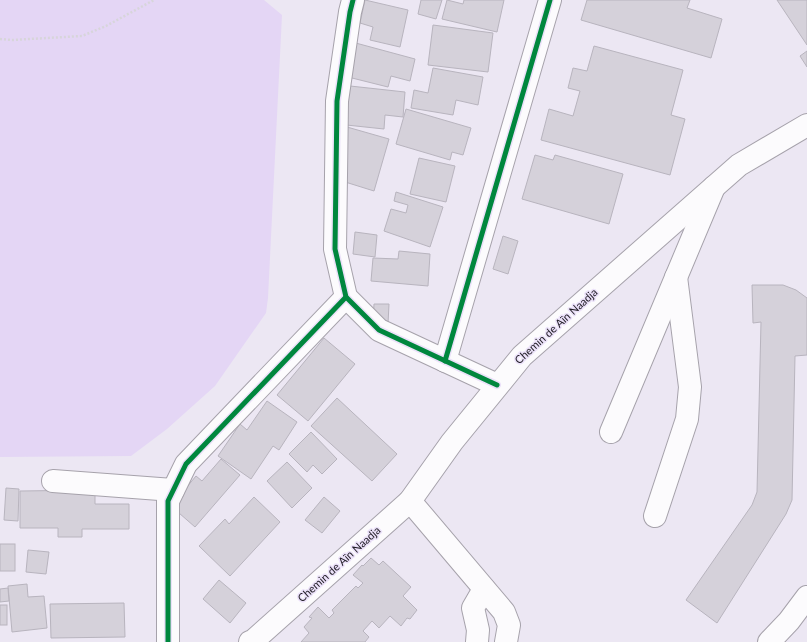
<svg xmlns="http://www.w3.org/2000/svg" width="807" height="642" viewBox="0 0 807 642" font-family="Lato,sans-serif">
<rect width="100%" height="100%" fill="#ece7f3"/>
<path fill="#e4d6f5" d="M 0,0 L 264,0 L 282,15 L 268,298 L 266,313 L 215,386 L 167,429 L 131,456 L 0,457 Z"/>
<g fill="#d5d1da" stroke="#b8b4be">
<path d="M 365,0 L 408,10 L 400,47 L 370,40 L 373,27 L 360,23 Z"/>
<path d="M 421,0 L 442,0 L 436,19 L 418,14 Z"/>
<path d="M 447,0 L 463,4 L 464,0 L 504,0 L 497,32 L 442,19 Z"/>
<path d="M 587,0 L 690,0 L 687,8 L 722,19 L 711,58 L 581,20 Z"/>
<path d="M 777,0 L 807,0 L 807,45 Z"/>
<path d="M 433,25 L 493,33 L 488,72 L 428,65 Z"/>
<path d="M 352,42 L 415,59 L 410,81 L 391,76 L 388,87 L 344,76 Z"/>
<path d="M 594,46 L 683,70 L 671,115 L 685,119 L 670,175 L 541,140 L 549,109 L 573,116 L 580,91 L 568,88 L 573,68 L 587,71 Z"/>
<path d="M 807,51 L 807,67 L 800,56 Z"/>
<path d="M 433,68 L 483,77 L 478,105 L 456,100 L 453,115 L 411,108 L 414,90 L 428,93 Z"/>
<path d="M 341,85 L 405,92 L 403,117 L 385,115 L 384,129 L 337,124 Z"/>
<path d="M 406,109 L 471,128 L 463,155 L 452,152 L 450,160 L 396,144 Z"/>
<path d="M 340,125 L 389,139 L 374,191 L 326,176 Z"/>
<path d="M 535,155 L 553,160 L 555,155 L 623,174 L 609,224 L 522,199 Z"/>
<path d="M 419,158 L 455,166 L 446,202 L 410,194 Z"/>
<path d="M 396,192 L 443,207 L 430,247 L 384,231 L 391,209 L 406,213 L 408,205 L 394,201 Z"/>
<path d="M 355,232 L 377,235 L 375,257 L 353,254 Z"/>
<path d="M 503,236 L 518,241 L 508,274 L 493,269 Z"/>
<path d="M 399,251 L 430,254 L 428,286 L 371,281 L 373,258 L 398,259 Z"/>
<path d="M 752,285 L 783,285 L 796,290 L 807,298 L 807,355 L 795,356 L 792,500 L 786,514 L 717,623 L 686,600 L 752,505 L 757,492 L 761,322 L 753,323 Z"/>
<path d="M 374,304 L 389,304 L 388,324 L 373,323 Z"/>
<path d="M 324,338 L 355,364 L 308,421 L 277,395 Z"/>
<path d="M 337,398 L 397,454 L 372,481 L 311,426 Z"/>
<path d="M 267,401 L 297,422 L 279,450 L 273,446 L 251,479 L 218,456 L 240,424 L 247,430 Z"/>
<path d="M 311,432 L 337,459 L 322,474 L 313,465 L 307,472 L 289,454 Z"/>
<path d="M 221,459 L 240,475 L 195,527 L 171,506 L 196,476 L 202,481 Z"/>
<path d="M 287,462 L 312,488 L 292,508 L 267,481 Z"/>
<path d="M 6,488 L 19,489 L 18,521 L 4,520 Z"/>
<path d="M 95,490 L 95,504 L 129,504 L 129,529 L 82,529 L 82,537 L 58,537 L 58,528 L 20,528 L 20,491 Z"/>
<path d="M 254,497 L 280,522 L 230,576 L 199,546 L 225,519 L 229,524 Z"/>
<path d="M 324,497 L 340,511 L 322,533 L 305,520 Z"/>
<rect x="0" y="544" width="15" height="27"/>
<path d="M 28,550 L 49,552 L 46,574 L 26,572 Z"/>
<path d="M 371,558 L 379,565 L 383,561 L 411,587 L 403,596 L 417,610 L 410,619 L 407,618 L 401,626 L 390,616 L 379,628 L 372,621 L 363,631 L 369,637 L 365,642 L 301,642 L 309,633 L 304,627 L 312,618 L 309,617 L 318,607 L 329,618 L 334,613 L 332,610 L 356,586 L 358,588 L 363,583 L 353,575 L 362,565 L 363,566 Z"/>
<path d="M 219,580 L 246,603 L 230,623 L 203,599 Z"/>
<path d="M 27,584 L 28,597 L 44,596 L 47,628 L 12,632 L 8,586 Z"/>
<path d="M 8,588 L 9,601 L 0,602 L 0,589 Z"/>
<path d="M 124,603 L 125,637 L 51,638 L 50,604 Z"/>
<rect x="0" y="605" width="7" height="20"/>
</g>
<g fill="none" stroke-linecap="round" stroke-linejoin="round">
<g stroke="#a6a2ab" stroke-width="24">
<g id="minor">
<path d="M 353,0 L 350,12 L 337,101 L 335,249 L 346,297 L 379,330 L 497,385"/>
<path d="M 445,361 L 550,0"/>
<path d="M 611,432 L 714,187"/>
<path d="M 53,481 L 173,490"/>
<path d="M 410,501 L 504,612 L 509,625 L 506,642"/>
<path d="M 655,516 L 687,419 L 690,387 L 676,277"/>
<path d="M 168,642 L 168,501 L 186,464 L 346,297"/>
<path d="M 477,642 L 478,630 L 473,608 L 484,589"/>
<path d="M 769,642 L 789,621 L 807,597"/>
</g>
</g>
<g stroke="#a6a2ab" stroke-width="24">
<path id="major" d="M 250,642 L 253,641 L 410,501 L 452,442 L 522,356 L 739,165 L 807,125"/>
</g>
<path stroke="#d7d5da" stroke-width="2.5" stroke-dasharray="2 2" stroke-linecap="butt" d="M 0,39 L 12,40 L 82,36 L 106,26 L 154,0"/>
<use href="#minor" stroke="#fcfbfd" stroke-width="22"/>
<use href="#major" stroke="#fcfbfd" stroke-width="22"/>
<g stroke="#ebe1f9" stroke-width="8">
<g id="cycleway">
<path d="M 353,0 L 350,12 L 337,101 L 335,249 L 346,297 L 379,330 L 497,385"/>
<path d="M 445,361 L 550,0"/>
<path d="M 168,642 L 168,501 L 186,464 L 346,297"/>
</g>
</g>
<use href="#cycleway" stroke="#00873e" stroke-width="5"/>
</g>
<g text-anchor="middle" stroke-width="3" stroke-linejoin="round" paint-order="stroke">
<g font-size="11" fill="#242029" stroke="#ebe1f9">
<text transform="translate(556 326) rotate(-42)" y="4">Chemin de Aïn Naadja</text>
<text transform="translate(339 564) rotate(-42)" y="4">Chemin de Aïn Naadja</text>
</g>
</g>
</svg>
